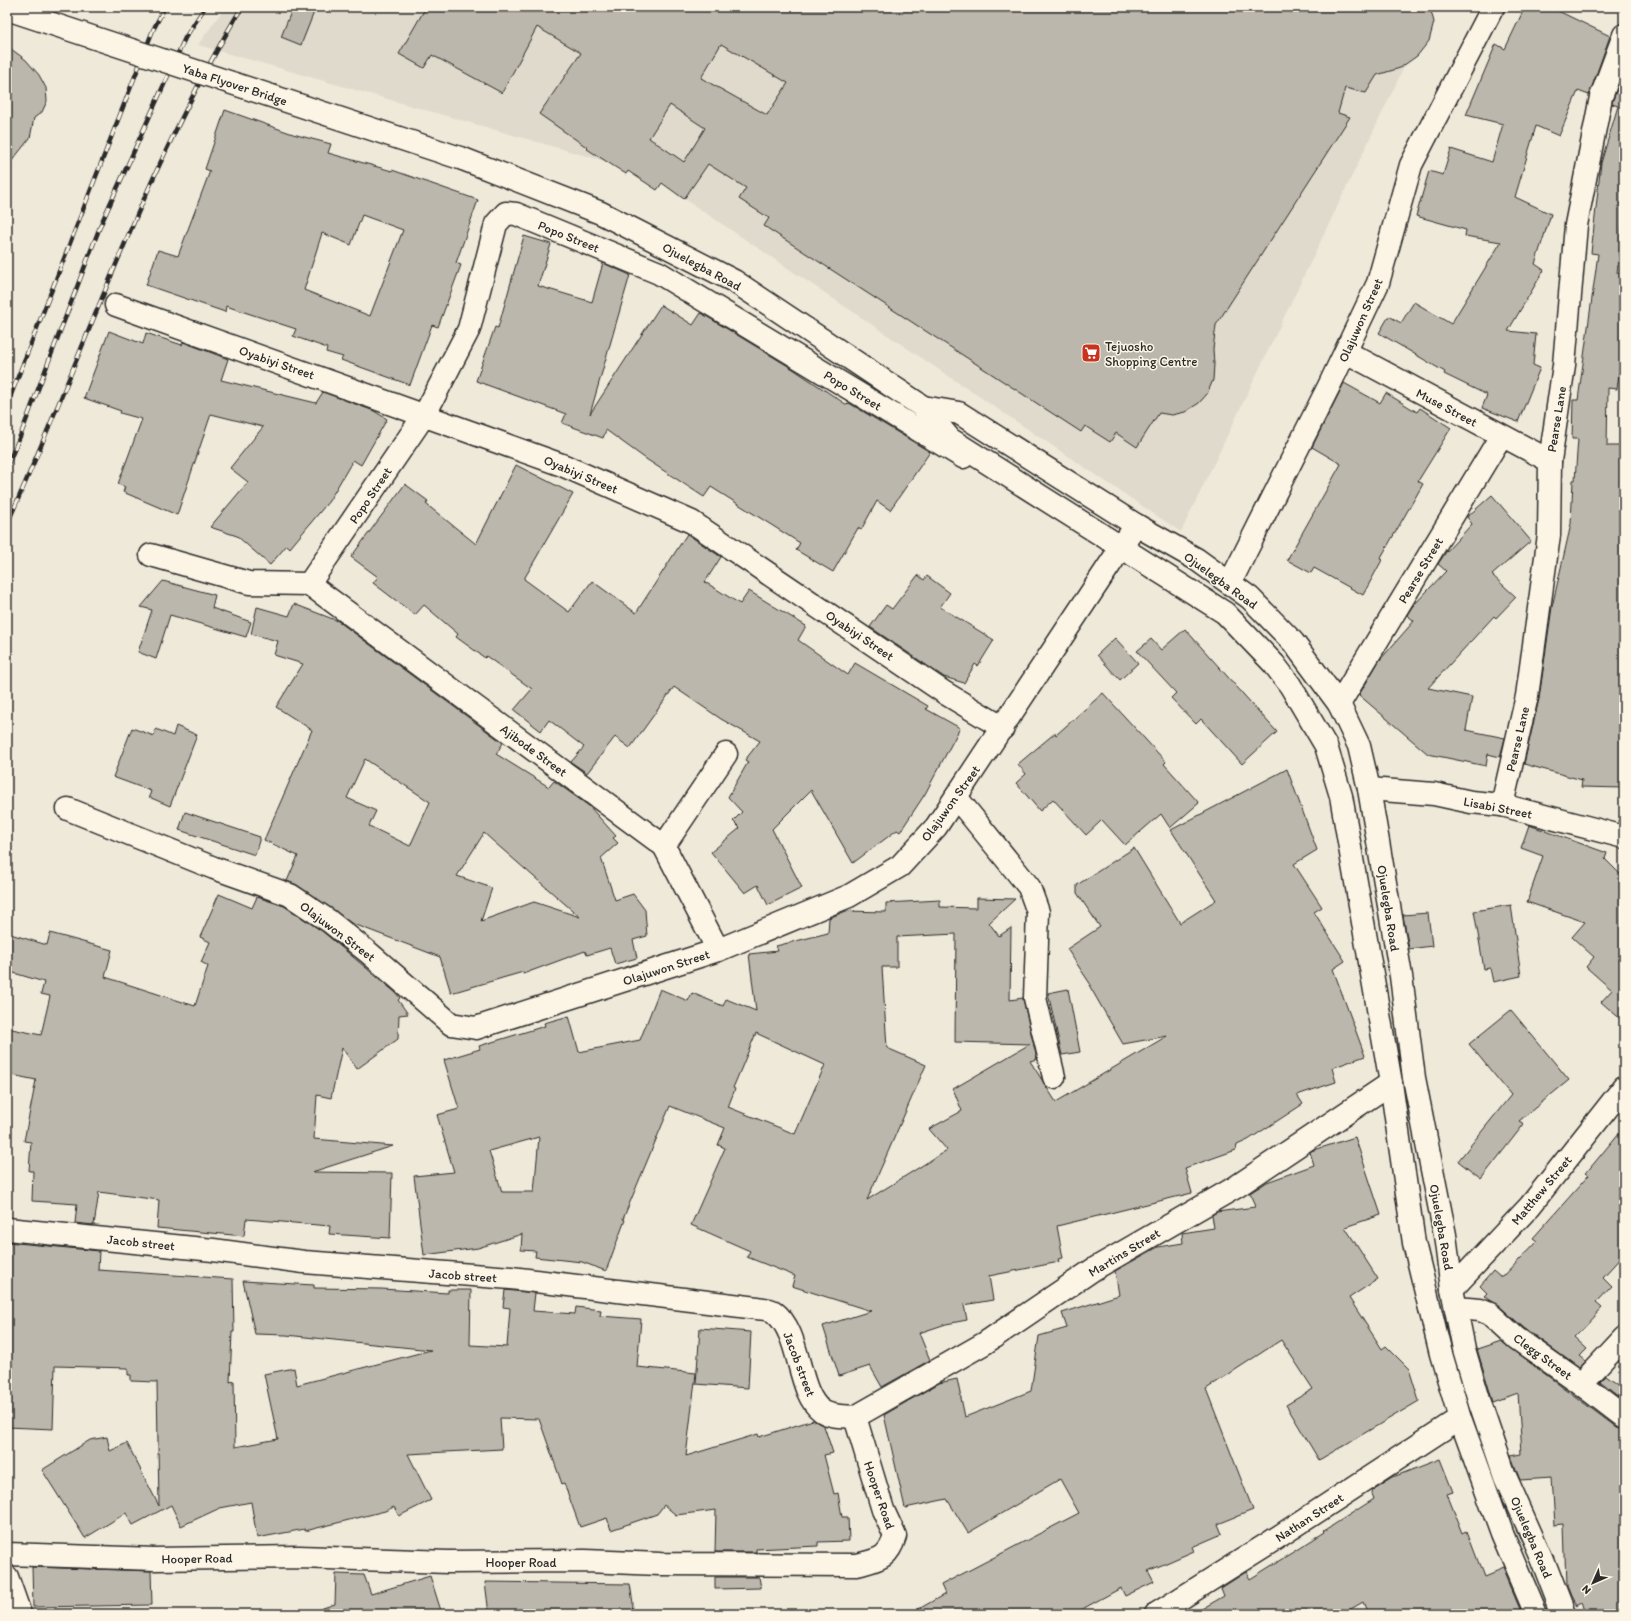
<svg xmlns="http://www.w3.org/2000/svg" width="1631" height="1621" viewBox="0 0 1631 1621" font-family="Itim,sans-serif">
<rect width="100%" height="100%" fill="#efe9da"/>
<filter id="ink" filterUnits="userSpaceOnUse"><feTurbulence type="fractalNoise" baseFrequency=".025" numOctaves="2"/><feDisplacementMap in="SourceGraphic" scale="8" xChannelSelector="R" yChannelSelector="G"/><feConvolveMatrix kernelMatrix="1 2 1 2 8 2 1 2 1" color-interpolation-filters="sRGB"/></filter>
<g filter="url(#ink)">
<path fill="#e0dacc" d="M 225,7 L 1433,7 L 1181,532 L 646,173 L 198,45 Z"/>
<g fill="#bcb7ac" stroke="#2b2b2b" fill-rule="evenodd">
<path d="M 293,7 L 316,7 L 301,45 L 281,37 Z"/>
<path d="M 426,7 L 1430,7 L 1434,22 L 1429,41 L 1417,56 L 1400,68 L 1377,75 L 1366,93 L 1345,88 L 1338,113 L 1350,117 L 1216,325 L 1213,349 L 1214,364 L 1213,380 L 1207,394 L 1199,403 L 1185,412 L 1172,415 L 1159,413 L 1137,447 L 1116,433 L 1110,442 L 1085,426 L 1081,432 L 764,226 L 769,218 L 739,199 L 746,188 L 708,164 L 684,199 L 662,183 L 657,190 L 628,171 L 626,174 L 587,149 L 588,148 L 539,114 L 581,53 L 537,27 L 502,93 L 432,55 L 424,68 L 399,54 ZM 721,44 L 788,83 L 767,115 L 701,78 ZM 670,105 L 705,128 L 684,162 L 649,138 Z"/>
<path d="M 1525,7 L 1550,7 L 1610,36 L 1589,95 L 1578,91 L 1559,136 L 1536,126 L 1515,197 L 1551,214 L 1535,264 L 1544,270 L 1508,331 L 1536,334 L 1533,365 L 1540,368 L 1518,422 L 1482,408 L 1487,395 L 1444,374 L 1445,372 L 1379,333 L 1389,316 L 1401,323 L 1414,302 L 1451,324 L 1501,242 L 1465,236 L 1466,230 L 1416,216 L 1429,171 L 1443,175 L 1451,149 L 1492,162 L 1503,124 L 1466,115 L 1496,44 L 1505,49 Z"/>
<path d="M 7,46 L 26,60 L 39,75 L 46,88 L 47,101 L 42,112 L 34,118 L 30,138 L 7,167 Z"/>
<path d="M 1624,71 L 1624,212 L 1617,273 L 1624,274 L 1624,338 L 1617,389 L 1608,388 L 1607,446 L 1624,446 L 1624,788 L 1581,787 L 1582,780 L 1524,764 L 1539,699 L 1552,607 L 1571,524 L 1573,480 L 1575,480 L 1578,439 L 1572,439 L 1573,400 L 1578,400 L 1598,254 L 1591,253 L 1601,163 L 1618,106 L 1612,104 L 1613,100 Z"/>
<path d="M 225,110 L 293,134 L 331,144 L 328,153 L 392,171 L 392,170 L 478,200 L 456,263 L 461,265 L 438,327 L 432,325 L 410,385 L 341,360 L 343,357 L 326,352 L 327,348 L 293,336 L 296,329 L 226,306 L 225,312 L 146,285 L 158,250 L 178,256 L 210,171 L 205,169 ZM 362,215 L 403,230 L 370,316 L 304,290 L 322,233 L 351,245 Z"/>
<path d="M 524,236 L 551,244 L 538,286 L 592,302 L 603,263 L 630,275 L 590,414 L 661,305 L 693,325 L 701,313 L 793,369 L 847,405 L 849,403 L 930,452 L 890,510 L 877,501 L 861,530 L 858,528 L 833,572 L 796,550 L 800,543 L 711,487 L 704,497 L 646,459 L 606,430 L 603,438 L 562,423 L 566,414 L 476,381 L 495,327 L 498,328 Z"/>
<path d="M 109,331 L 143,344 L 146,333 L 182,345 L 183,342 L 228,359 L 221,380 L 316,403 L 323,392 L 374,411 L 387,419 L 361,465 L 353,460 L 329,501 L 290,548 L 287,545 L 270,565 L 237,536 L 210,527 L 248,482 L 230,468 L 263,427 L 211,414 L 177,515 L 123,492 L 125,487 L 118,484 L 142,419 L 120,413 L 121,411 L 84,398 Z"/>
<path d="M 1344,383 L 1380,403 L 1386,393 L 1417,412 L 1420,408 L 1451,428 L 1418,481 L 1423,484 L 1380,559 L 1382,560 L 1363,595 L 1314,568 L 1311,573 L 1287,560 L 1341,464 L 1312,447 Z"/>
<path d="M 516,465 L 573,494 L 524,579 L 569,612 L 592,581 L 636,613 L 687,534 L 721,557 L 705,582 L 740,604 L 749,591 L 806,626 L 798,640 L 848,675 L 855,663 L 928,706 L 926,709 L 960,728 L 925,794 L 900,832 L 897,830 L 853,863 L 811,790 L 772,829 L 802,888 L 768,905 L 758,885 L 745,893 L 711,852 L 740,828 L 733,821 L 742,812 L 728,797 L 748,762 L 745,760 L 760,741 L 721,719 L 674,687 L 630,748 L 615,737 L 587,773 L 571,762 L 584,747 L 549,720 L 541,731 L 514,710 L 532,689 L 486,656 L 485,658 L 456,637 L 458,634 L 424,605 L 415,615 L 373,583 L 378,577 L 351,557 L 405,484 L 428,501 L 426,504 L 476,544 Z"/>
<path d="M 1492,495 L 1531,541 L 1492,575 L 1516,597 L 1496,618 L 1494,616 L 1428,688 L 1472,697 L 1466,730 L 1505,738 L 1500,757 L 1488,754 L 1486,766 L 1428,754 L 1359,695 L 1379,661 L 1414,621 L 1407,615 L 1412,607 L 1446,571 L 1438,564 L 1446,552 L 1472,524 L 1467,517 Z"/>
<path d="M 918,575 L 924,580 L 927,576 L 950,593 L 940,607 L 994,640 L 978,666 L 975,664 L 964,683 L 944,677 L 870,627 L 886,605 L 892,609 Z"/>
<path d="M 163,581 L 215,595 L 212,608 L 251,622 L 246,637 L 170,615 L 156,659 L 138,652 L 152,610 L 141,607 Z"/>
<path d="M 294,604 L 338,621 L 503,743 L 496,754 L 549,787 L 554,781 L 589,806 L 616,836 L 613,838 L 618,843 L 601,858 L 615,900 L 633,894 L 645,910 L 647,936 L 633,940 L 637,958 L 615,964 L 610,948 L 587,955 L 585,951 L 523,974 L 523,972 L 451,993 L 440,957 L 351,923 L 297,885 L 287,881 L 298,856 L 264,840 L 312,730 L 276,707 L 303,664 L 274,655 L 278,641 L 251,634 L 257,607 L 289,616 ZM 365,759 L 430,802 L 410,846 L 369,826 L 376,811 L 347,798 ZM 484,833 L 494,842 L 580,917 L 534,902 L 481,921 L 492,888 L 457,876 Z"/>
<path d="M 1185,629 L 1277,732 L 1242,764 L 1201,719 L 1196,724 L 1171,698 L 1176,693 L 1137,651 L 1151,639 L 1161,650 Z"/>
<path d="M 1115,638 L 1138,663 L 1120,680 L 1097,655 Z"/>
<path d="M 1103,693 L 1166,762 L 1164,764 L 1199,803 L 1170,828 L 1161,814 L 1125,845 L 1102,820 L 1086,835 L 1053,799 L 1040,811 L 1016,783 L 1026,774 L 1018,764 L 1055,733 L 1056,735 Z"/>
<path d="M 176,726 L 197,735 L 170,806 L 149,797 L 151,791 L 113,777 L 132,728 L 154,736 L 156,729 L 173,736 Z"/>
<path d="M 1287,769 L 1317,850 L 1294,864 L 1322,907 L 1314,912 L 1345,961 L 1333,969 L 1365,1056 L 1332,1068 L 1336,1082 L 1297,1095 L 1303,1104 L 1248,1140 L 1237,1145 L 1236,1150 L 1185,1168 L 1192,1193 L 1057,1226 L 1063,1258 L 1058,1259 L 1059,1262 L 989,1276 L 993,1300 L 964,1305 L 967,1320 L 946,1324 L 919,1333 L 930,1360 L 882,1387 L 870,1366 L 839,1376 L 823,1326 L 871,1311 L 792,1286 L 795,1276 L 747,1257 L 750,1251 L 691,1225 L 725,1148 L 718,1145 L 725,1128 L 670,1106 L 623,1219 L 625,1220 L 606,1271 L 582,1262 L 535,1257 L 536,1251 L 521,1250 L 522,1234 L 478,1248 L 424,1255 L 414,1176 L 454,1172 L 437,1115 L 459,1109 L 444,1060 L 480,1049 L 479,1046 L 545,1026 L 544,1023 L 569,1016 L 579,1052 L 640,1040 L 660,989 L 688,1001 L 692,993 L 723,1006 L 726,999 L 756,1011 L 749,954 L 778,951 L 776,946 L 828,933 L 829,918 L 846,911 L 886,912 L 886,903 L 940,900 L 940,907 L 977,908 L 977,898 L 1015,899 L 989,923 L 999,936 L 1011,928 L 1010,1000 L 1023,998 L 1037,1059 L 1030,1061 L 1056,1102 L 1167,1036 L 1123,1044 L 1089,985 L 1091,985 L 1067,949 L 1100,927 L 1077,893 L 1077,885 L 1134,848 L 1180,923 L 1216,900 L 1171,830 ZM 956,934 L 955,1042 L 1030,1044 L 953,1089 L 962,1111 L 929,1129 L 947,1150 L 867,1200 L 926,1065 L 887,1048 L 882,967 L 897,967 L 897,937 ZM 756,1033 L 825,1065 L 795,1134 L 728,1107 L 735,1089 L 733,1088 ZM 539,1137 L 534,1192 L 502,1192 L 489,1151 Z"/>
<path d="M 185,812 L 260,837 L 255,855 L 179,830 Z"/>
<path d="M 1529,825 L 1607,853 L 1605,859 L 1624,878 L 1624,1022 L 1601,1002 L 1612,990 L 1586,967 L 1594,957 L 1572,937 L 1585,922 L 1527,902 L 1543,856 L 1521,848 Z"/>
<path d="M 219,894 L 252,908 L 257,897 L 284,906 L 322,931 L 396,993 L 400,998 L 398,1000 L 408,1014 L 399,1015 L 398,1039 L 357,1069 L 342,1048 L 331,1098 L 317,1095 L 314,1139 L 393,1146 L 312,1172 L 392,1173 L 390,1238 L 329,1234 L 330,1226 L 246,1219 L 244,1236 L 157,1228 L 159,1200 L 99,1192 L 94,1225 L 75,1223 L 77,1204 L 32,1201 L 33,1171 L 29,1171 L 31,1142 L 24,1141 L 36,1080 L 7,1074 L 7,1028 L 41,1035 L 50,996 L 41,994 L 44,982 L 7,971 L 7,933 L 47,945 L 50,933 L 112,950 L 105,977 L 195,1006 L 208,966 L 201,962 L 210,942 L 200,937 Z"/>
<path d="M 1511,905 L 1521,976 L 1493,982 L 1490,968 L 1484,969 L 1474,911 Z"/>
<path d="M 1428,913 L 1432,946 L 1409,949 L 1403,915 Z"/>
<path d="M 1068,989 L 1080,1052 L 1062,1055 L 1048,993 Z"/>
<path d="M 1511,1010 L 1569,1080 L 1519,1121 L 1524,1124 L 1481,1179 L 1458,1161 L 1511,1095 L 1469,1044 Z"/>
<path d="M 1624,1127 L 1624,1254 L 1603,1277 L 1612,1286 L 1596,1303 L 1602,1308 L 1574,1337 L 1587,1349 L 1580,1356 L 1586,1361 L 1579,1368 L 1524,1328 L 1498,1305 L 1489,1300 L 1484,1296 L 1487,1293 L 1480,1286 L 1493,1271 L 1500,1277 L 1503,1277 L 1537,1241 L 1533,1238 L 1589,1175 L 1586,1173 Z"/>
<path d="M 1355,1137 L 1381,1215 L 1345,1227 L 1378,1279 L 1349,1298 L 1382,1349 L 1386,1346 L 1409,1369 L 1419,1401 L 1319,1460 L 1286,1405 L 1313,1389 L 1281,1340 L 1206,1389 L 1253,1510 L 1218,1524 L 1222,1534 L 1192,1547 L 1194,1551 L 1148,1571 L 1154,1582 L 1125,1596 L 1121,1588 L 1073,1614 L 910,1614 L 945,1594 L 941,1585 L 1079,1513 L 1060,1479 L 968,1533 L 947,1499 L 905,1508 L 884,1415 L 939,1383 L 957,1379 L 965,1417 L 1031,1391 L 1039,1336 L 1067,1328 L 1062,1313 L 1119,1295 L 1115,1271 L 1158,1247 L 1183,1243 L 1182,1233 L 1214,1228 L 1212,1215 L 1217,1212 L 1255,1207 L 1250,1193 L 1267,1182 L 1314,1165 L 1310,1152 L 1311,1151 Z"/>
<path d="M 7,1242 L 99,1251 L 98,1270 L 233,1279 L 234,1332 L 232,1332 L 230,1382 L 234,1381 L 235,1447 L 278,1439 L 264,1374 L 294,1368 L 297,1385 L 431,1350 L 286,1335 L 255,1334 L 243,1281 L 314,1285 L 314,1288 L 381,1289 L 448,1293 L 448,1290 L 471,1290 L 470,1345 L 507,1347 L 510,1308 L 503,1307 L 505,1290 L 535,1293 L 533,1311 L 575,1314 L 576,1307 L 601,1310 L 600,1316 L 641,1319 L 637,1367 L 696,1373 L 686,1456 L 758,1434 L 759,1437 L 813,1420 L 824,1426 L 833,1453 L 824,1455 L 834,1494 L 838,1493 L 842,1517 L 848,1517 L 849,1541 L 818,1542 L 818,1546 L 756,1549 L 756,1552 L 715,1552 L 716,1510 L 676,1515 L 664,1505 L 657,1514 L 611,1530 L 607,1518 L 580,1527 L 564,1483 L 562,1484 L 539,1419 L 500,1418 L 502,1449 L 408,1454 L 431,1500 L 399,1516 L 394,1507 L 385,1511 L 305,1531 L 305,1529 L 257,1538 L 251,1502 L 220,1508 L 181,1526 L 171,1505 L 133,1525 L 126,1513 L 85,1538 L 42,1470 L 90,1440 L 107,1437 L 110,1451 L 127,1443 L 159,1506 L 157,1382 L 131,1381 L 131,1375 L 128,1375 L 128,1368 L 55,1366 L 53,1429 L 7,1427 Z"/>
<path d="M 700,1328 L 751,1332 L 748,1388 L 696,1384 Z"/>
<path d="M 1501,1341 L 1616,1427 L 1624,1429 L 1624,1614 L 1586,1614 L 1581,1603 L 1575,1606 L 1570,1597 L 1566,1587 L 1564,1524 L 1554,1525 L 1551,1478 L 1520,1480 L 1511,1456 L 1522,1454 L 1518,1393 L 1493,1402 L 1477,1349 Z"/>
<path d="M 1606,1376 L 1624,1389 L 1624,1401 L 1600,1382 Z"/>
<path d="M 1440,1459 L 1453,1492 L 1447,1494 L 1463,1534 L 1467,1532 L 1484,1577 L 1503,1569 L 1522,1614 L 1368,1614 L 1363,1602 L 1342,1614 L 1193,1614 L 1224,1596 L 1221,1588 L 1246,1572 L 1250,1579 L 1325,1532 L 1324,1531 L 1374,1499 L 1371,1491 L 1393,1477 Z"/>
<path d="M 32,1567 L 151,1571 L 152,1605 L 33,1607 Z"/>
<path d="M 336,1574 L 364,1575 L 371,1594 L 430,1576 L 442,1614 L 321,1614 L 320,1609 L 335,1604 Z"/>
<path d="M 715,1577 L 759,1577 L 761,1588 L 715,1589 Z"/>
<path d="M 485,1582 L 630,1584 L 633,1603 L 632,1614 L 489,1614 Z"/>
</g>
<g fill="none" stroke-linecap="round" stroke-linejoin="round">
<g stroke="#2b2b2b" stroke-width="25">
<g id="street">
<path d="M 116,305 L 562,465 L 692,522 L 945,693 L 1003,728"/>
<path d="M 1346,352 L 1550,461"/>
<path d="M 151,555 L 249,583 L 309,584"/>
<path d="M 1230,583 L 1329,386 L 1378,283 L 1411,165 L 1493,7"/>
<path d="M 309,584 L 425,414 L 469,329 L 496,224 L 506,213 L 516,214 L 659,273 L 963,457"/>
<path d="M 309,584 L 664,846 L 718,950"/>
<path d="M 1339,704 L 1501,436"/>
<path d="M 1369,789 L 1434,794 L 1471,802 L 1502,805 L 1624,837"/>
<path d="M 956,797 L 1029,887 L 1038,912 L 1035,998 L 1054,1077"/>
<path d="M 1502,805 L 1527,696 L 1549,535 L 1550,461 L 1564,365 L 1576,225 L 1601,97 L 1624,35"/>
<path d="M 68,809 L 214,868 L 290,895 L 329,921 L 369,953 L 451,1024 L 476,1028 L 718,950 L 849,896 L 900,866 L 936,827 L 1136,525"/>
<path d="M 664,846 L 726,754"/>
<path d="M 7,1229 L 213,1250 L 304,1262 L 511,1278 L 757,1308 C 762,1309 770,1309 774,1312 C 802,1333 796,1392 822,1411 C 831,1417 845,1416 855,1417"/>
<path d="M 1452,1289 L 1530,1206 L 1624,1087"/>
<path d="M 1456,1308 L 1480,1310 L 1490,1314 L 1516,1338 L 1581,1384 L 1624,1417"/>
<path d="M 1581,1384 L 1624,1338"/>
<path d="M 855,1417 L 985,1343 L 1094,1269 L 1236,1187 L 1391,1083"/>
<path d="M 7,1554 L 155,1559 L 299,1557 L 448,1562 L 585,1561 L 660,1564 L 857,1565 C 879,1559 888,1559 895,1536 L 883,1510 L 855,1417"/>
<path d="M 7,1577 L 20,1614"/>
<path d="M 1156,1614 L 1269,1543 L 1460,1418"/>
</g>
</g>
<g stroke="#2b2b2b" stroke-width="25">
<g id="secondary">
<path d="M 463,159 L 601,213 L 734,281 L 923,407 L 950,439 L 1225,613 L 1274,664 L 1290,685 L 1326,746 L 1341,796 L 1391,1083 L 1414,1243 L 1441,1354 L 1460,1418 L 1502,1534 L 1536,1614"/>
<path d="M 923,407 L 959,413 L 1136,525 L 1196,559 L 1250,598 L 1293,642 L 1339,704 L 1359,746 L 1369,789 L 1401,976 L 1414,1078 L 1445,1235 L 1452,1289 L 1464,1349 L 1480,1403 L 1505,1476 L 1541,1557 L 1563,1614"/>
</g>
</g>
<use href="#street" stroke="#fcf5e5" stroke-width="22"/>
<use href="#secondary" stroke="#fcf5e5" stroke-width="22"/>
<g stroke="#2b2b2b" stroke-width="4.5">
<g id="rail">
<path d="M 7,405 L 153,30 L 165,7"/>
<path d="M 7,466 L 21,434 L 101,224 L 185,38 L 205,7"/>
<path d="M 7,524 C 85,352 144,169 242,7"/>
</g>
</g>
<use href="#rail" stroke="#fcf5e5" stroke-width="3" stroke-dasharray="9" stroke-linecap="butt"/>
<g stroke="#2b2b2b" stroke-width="25" stroke-linecap="butt">
<path id="secondary-bridge" d="M 7,9 L 463,159"/>
</g>
<use href="#secondary-bridge" stroke="#fcf5e5" stroke-width="22"/>
</g>
</g>
<defs>
<g id="supermarket-square" transform="scale(1)"><rect x="-9" y="-9" width="18" height="18" rx="4" fill="#c8321e" stroke="#fcf5e5"/><path d="M-6-5.5h2.5l.6 2H6L4.5 2H-2.5L-4.4-4H-6ZM-1.5 3.2a1.3 1.3 0 1 0 .1 0ZM3 3.2a1.3 1.3 0 1 0 .1 0Z" fill="#fff"/></g>
</defs>
<g fill-rule="evenodd">
<use href="#supermarket-square" x="1091" y="353"/>
</g>
<g text-anchor="middle" stroke-width="3" stroke-linejoin="round" paint-order="stroke">
<g font-size="13" fill="#2b2b2b" stroke="#fcf5e5">
<text transform="translate(235 84) rotate(18)" y="5">Yaba Flyover Bridge</text>
<text transform="translate(569 236) rotate(22)" y="5">Popo Street</text>
<text transform="translate(702 266) rotate(28)" y="5">Ojuelegba Road</text>
<text transform="translate(1360 320) rotate(-66)" y="5">Olajuwon Street</text>
<text transform="translate(277 362) rotate(19)" y="5">Oyabiyi Street</text>
<text transform="translate(853 390) rotate(31)" y="5">Popo Street</text>
<text transform="translate(1447 407) rotate(28)" y="5">Muse Street</text>
<text transform="translate(1556 419) rotate(-81)" y="5">Pearse Lane</text>
<text transform="translate(581 474) rotate(23)" y="5">Oyabiyi Street</text>
<text transform="translate(370 495) rotate(-56)" y="5">Popo Street</text>
<text transform="translate(1420 570) rotate(-59)" y="5">Pearse Street</text>
<text transform="translate(1221 580) rotate(36)" y="5">Ojuelegba Road</text>
<text transform="translate(860 635) rotate(34)" y="5">Oyabiyi Street</text>
<text transform="translate(1517 739) rotate(-77)" y="5">Pearse Lane</text>
<text transform="translate(534 750) rotate(36)" y="5">Ajibode Street</text>
<text transform="translate(950 803) rotate(-54)" y="5">Olajuwon Street</text>
<text transform="translate(1498 807) rotate(11)" y="5">Lisabi Street</text>
<text transform="translate(1389 908) rotate(81)" y="5">Ojuelegba Road</text>
<text transform="translate(338 931) rotate(37)" y="5">Olajuwon Street</text>
<text transform="translate(666 967) rotate(-18)" y="5">Olajuwon Street</text>
<text transform="translate(1541 1190) rotate(-50)" y="5">Matthew Street</text>
<text transform="translate(1442 1227) rotate(80)" y="5">Ojuelegba Road</text>
<text transform="translate(141 1242) rotate(6)" y="5">Jacob street</text>
<text transform="translate(1124 1252) rotate(-31)" y="5">Martins Street</text>
<text transform="translate(463 1275) rotate(4)" y="5">Jacob street</text>
<text transform="translate(1543 1356) rotate(36)" y="5">Clegg Street</text>
<text transform="translate(800 1364) rotate(69)" y="5">Jacob street</text>
<text transform="translate(880 1495) rotate(71)" y="5">Hooper Road</text>
<text transform="translate(1309 1517) rotate(-33)" y="5">Nathan Street</text>
<text transform="translate(1532 1537) rotate(67)" y="5">Ojuelegba Road</text>
<text transform="translate(197 1558) rotate(-1)" y="5">Hooper Road</text>
<text x="521" y="1567">Hooper Road</text>
</g>
<g font-size="13" fill="#2b2b2b" stroke="#fcf5e5" text-anchor="start">
<text x="1105" y="351">Tejuosho<tspan x="1105" dy="15">Shopping Centre</tspan></text>
</g>
</g>
<rect width="1631" height="1621" fill="none" stroke="#fcf5e5" stroke-width="24"/>
<rect x="12" y="12" width="1607" height="1597" fill="none" stroke="#2b2b2b" stroke-width="1.5" filter="url(#ink)"/>
<g transform="translate(1593 1583) rotate(225)" stroke="#fcf5e5" stroke-width="3" paint-order="stroke">
<path d="M0-3L7 15L0 10L-7 15Z" fill="#2b2b2b"/>
<text y="-6" font-size="11" font-weight="bold" text-anchor="middle" fill="#2b2b2b">N</text>
</g>
</svg>
